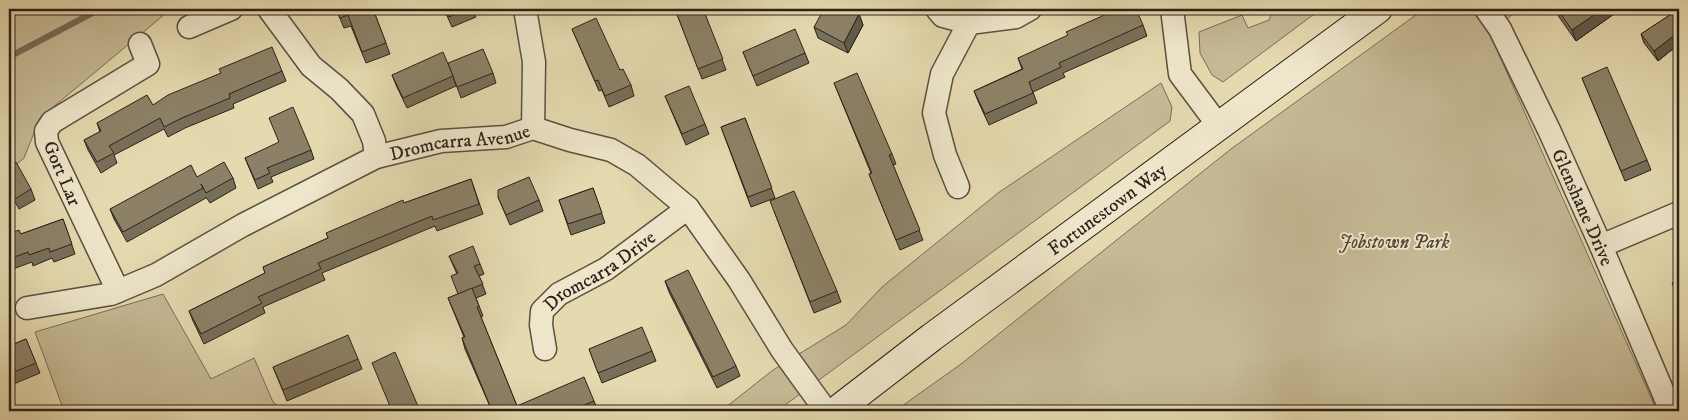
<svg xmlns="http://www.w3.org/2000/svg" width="1688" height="420" viewBox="0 0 1688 420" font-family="'IM FELL DW Pica',serif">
<rect width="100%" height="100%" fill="#e5d9af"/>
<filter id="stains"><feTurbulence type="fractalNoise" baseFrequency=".004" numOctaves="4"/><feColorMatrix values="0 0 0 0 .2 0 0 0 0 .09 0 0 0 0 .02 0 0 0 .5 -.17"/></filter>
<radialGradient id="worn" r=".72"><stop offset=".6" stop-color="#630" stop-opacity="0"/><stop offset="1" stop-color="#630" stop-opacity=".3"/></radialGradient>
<g fill="#c6ba96" stroke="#796e58">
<path d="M 12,9 L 175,9 L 165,14 L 40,118 L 24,158 L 9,171 L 9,10 Z"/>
<path d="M 1273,9 L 1321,9 L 1223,82 L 1212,75 L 1200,53 L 1199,32 L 1242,15 L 1248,28 L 1269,20 Z"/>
<path d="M 1427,9 L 1520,9 L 1489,32 L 1657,411 L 895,411 L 961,364 L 1231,149 L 1420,12 Z"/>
<path d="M 1161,83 L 1172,107 L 1170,121 L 777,411 L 721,411 L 773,370 L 846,325 L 882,287 L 998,193 Z"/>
<path d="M 163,294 L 211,379 L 254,358 L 273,402 L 285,411 L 64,411 L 35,332 Z"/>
</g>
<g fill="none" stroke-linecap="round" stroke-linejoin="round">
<path stroke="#756b55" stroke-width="6" d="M 9,57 L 100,9"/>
<g stroke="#5a503f" stroke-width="25">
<g id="street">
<path d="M 269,9 L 311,66 L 339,89 L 363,114 L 374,141 L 376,157"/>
<path d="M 525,9 L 534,62 L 533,128"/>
<path d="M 937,9 L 943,16 L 969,23 L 1016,17 L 1030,9"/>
<path d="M 1172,9 L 1180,74 L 1218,125"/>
<path id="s1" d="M 1486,9 L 1500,29 L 1549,130 L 1601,246 L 1671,411"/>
<path d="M 189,27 L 231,9"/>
<path d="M 958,187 L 945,155 L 934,113 L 942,74 L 969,23"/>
<path d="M 1601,246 L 1679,213"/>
<path d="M 118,291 L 47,142 L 46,131 L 52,122 L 148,64 L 140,44"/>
<path id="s2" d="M 27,308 L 111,294 L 156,275 L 243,225 L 376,157 L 441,141 L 506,137 L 533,128 L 570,140 L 611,150 L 637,165 L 688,208 L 739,280 L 782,350 L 826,411"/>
<path id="s3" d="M 545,349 L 541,325 L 542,311 L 559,294 L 606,269 L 688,208"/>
</g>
</g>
<g stroke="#2c221a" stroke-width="30">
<g id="secondary">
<path id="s4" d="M 836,411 L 932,337 L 1378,9"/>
</g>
</g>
<use href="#street" stroke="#eee6cb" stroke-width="22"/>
<use href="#secondary" stroke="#eee6cb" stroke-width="28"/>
</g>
<g fill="#786f59" stroke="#2c221a">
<path d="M 336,9 L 365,10 L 373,9 L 390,54 L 366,63 L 351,26 L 344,28 Z"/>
<path d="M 444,9 L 473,9 L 476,17 L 452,27 Z"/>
<path d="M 675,9 L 703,9 L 726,70 L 702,79 Z"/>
<path d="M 1556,9 L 1621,9 L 1576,41 L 1559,17 Z"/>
<path d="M 1679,9 L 1679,44 L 1658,61 L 1644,43 L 1641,34 Z"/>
<path d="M 859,14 L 863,25 L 848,53 L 818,38 L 814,27 Z"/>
<path d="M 1143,25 L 1147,36 L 1063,73 L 1065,77 L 1033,92 L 1037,103 L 989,125 L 978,101 L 974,91 L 1022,69 L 1018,58 Z"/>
<path d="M 572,29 L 620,70 L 631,85 L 634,96 L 609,107 L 602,90 L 599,91 Z"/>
<path d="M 743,52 L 805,53 L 809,63 L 757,86 Z"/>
<path d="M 282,71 L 286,81 L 233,104 L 234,108 L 185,128 L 168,137 L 164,129 L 114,155 L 117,163 L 101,173 L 88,150 L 84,140 L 100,132 L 97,123 Z"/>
<path d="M 493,73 L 496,83 L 461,98 L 453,76 L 456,86 L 407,108 L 396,85 L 392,75 L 452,76 Z"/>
<path d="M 1582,78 L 1647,160 L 1651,170 L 1625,181 Z"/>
<path d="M 834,83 L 892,154 L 896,164 L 893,165 L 923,240 L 900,250 L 873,184 L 869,174 L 871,173 Z"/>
<path d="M 665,96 L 705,124 L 709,134 L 686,145 Z"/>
<path d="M 745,118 L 775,198 L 751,207 L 721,127 Z"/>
<path d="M 311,150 L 314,159 L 271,177 L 273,182 L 258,189 L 245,158 Z"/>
<path d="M 9,166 L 31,189 L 35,200 L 19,209 L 9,191 Z"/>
<path d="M 197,177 L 233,178 L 236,188 L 210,203 L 206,197 L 206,198 L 127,242 L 114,219 L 110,209 Z"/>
<path d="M 471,179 L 483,214 L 437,231 L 435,226 L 322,273 L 325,280 L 263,307 L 265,313 L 204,344 L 193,321 L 189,311 L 265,273 L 263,267 L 328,238 L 404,203 Z"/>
<path d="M 593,188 L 605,223 L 571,235 L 559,200 Z"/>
<path d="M 498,197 L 539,200 L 543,211 L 510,225 Z"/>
<path d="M 774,211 L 837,291 L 841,302 L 814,313 Z"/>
<path d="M 63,219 L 75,254 L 54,262 L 52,258 L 33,266 L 32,262 L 10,270 L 9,267 L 9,234 L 21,234 Z"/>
<path d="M 449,256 L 480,264 L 484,274 L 479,276 L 486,294 L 476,298 L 483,316 L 481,317 L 517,406 L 594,401 L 598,411 L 492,411 L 465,349 L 462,338 L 464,337 L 448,298 L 458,294 L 457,274 Z"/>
<path d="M 665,281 L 736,366 L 740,376 L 717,388 L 669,292 Z"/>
<path d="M 26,339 L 40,373 L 9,386 L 9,346 Z"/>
<path d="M 589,349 L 652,351 L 656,361 L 602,383 Z"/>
<path d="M 358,359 L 362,369 L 287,401 L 273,367 Z"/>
</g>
<g fill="#625a48" stroke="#2c221a">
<path d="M 1603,9 L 1621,9 L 1576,41 L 1572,30 Z"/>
<path d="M 859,14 L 863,25 L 848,53 L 844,43 Z"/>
<path d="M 1676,34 L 1679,44 L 1658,61 L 1654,51 Z"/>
</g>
<g fill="#8c8167" stroke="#2c221a">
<path d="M 336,9 L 364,9 L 365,10 L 369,9 L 373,9 L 386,43 L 362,52 L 348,15 L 340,18 Z"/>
<path d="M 445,9 L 467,9 L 449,17 Z"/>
<path d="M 675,9 L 703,9 L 723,59 L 698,69 Z"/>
<path d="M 824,9 L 848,9 L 859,14 L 844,43 L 814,27 Z"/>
<path d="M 1118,9 L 1136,9 L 1143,25 L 1059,63 L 1061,67 L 1029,82 L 1033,93 L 985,114 L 974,91 L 1023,69 L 1018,58 L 1068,35 L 1066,32 Z"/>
<path d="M 1557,9 L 1603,9 L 1572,30 Z"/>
<path d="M 1679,9 L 1679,39 L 1676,34 L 1654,51 L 1641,34 Z"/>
<path d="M 596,18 L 620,70 L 623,69 L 631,85 L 605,96 L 598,80 L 595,81 L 572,29 Z"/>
<path d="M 795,29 L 805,53 L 753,76 L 743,52 Z"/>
<path d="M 272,47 L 282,71 L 229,94 L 230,98 L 182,118 L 164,127 L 160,118 L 109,146 L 114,153 L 97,162 L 84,140 L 101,131 L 97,123 L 147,95 L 153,105 L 168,95 L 221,73 L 219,69 Z"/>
<path d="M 483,49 L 493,73 L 457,87 L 448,63 Z"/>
<path d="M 443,52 L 453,76 L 403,98 L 392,75 Z"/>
<path d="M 1607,67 L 1647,160 L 1621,171 L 1582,78 Z"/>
<path d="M 857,73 L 892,154 L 889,155 L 920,230 L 896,240 L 869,174 L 872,173 L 834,83 Z"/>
<path d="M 689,86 L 705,124 L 682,134 L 665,96 Z"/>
<path d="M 293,107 L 311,150 L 267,168 L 270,173 L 255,180 L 245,158 L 279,142 L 269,118 Z"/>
<path d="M 745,118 L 772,188 L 748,197 L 721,127 Z"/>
<path d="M 16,162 L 31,189 L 15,199 L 9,187 L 9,166 Z"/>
<path d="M 224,162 L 233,178 L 206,193 L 201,184 L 203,188 L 123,232 L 110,209 L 191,165 L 197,177 Z"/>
<path d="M 529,177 L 539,200 L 506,215 L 498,197 L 498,190 Z"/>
<path d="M 471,179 L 479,204 L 433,220 L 432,216 L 318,263 L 321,269 L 258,297 L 262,303 L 201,334 L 189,311 L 265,273 L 263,267 L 328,238 L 326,233 L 403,200 L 404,203 Z"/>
<path d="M 593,188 L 602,213 L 568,224 L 559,200 Z"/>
<path d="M 794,191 L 837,291 L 810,302 L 770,201 Z"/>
<path d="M 63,219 L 72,244 L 50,252 L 49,248 L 29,255 L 28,252 L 9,259 L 9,234 L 19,230 L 21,234 Z"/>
<path d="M 473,246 L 480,264 L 474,266 L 483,284 L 458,294 L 451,276 L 458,273 L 449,256 Z"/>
<path d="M 688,270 L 736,366 L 713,377 L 665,281 Z"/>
<path d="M 1679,279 L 1679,298 L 1672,283 Z"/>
<path d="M 472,288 L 479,306 L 477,307 L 517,406 L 584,377 L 594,401 L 570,411 L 492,411 L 462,338 L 465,337 L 448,298 Z"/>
<path d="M 642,327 L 652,351 L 598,373 L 589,349 Z"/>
<path d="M 348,335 L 358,359 L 283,390 L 273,367 Z"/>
<path d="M 26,339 L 36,363 L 9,374 L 9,346 Z"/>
<path d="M 395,352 L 420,411 L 392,411 L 372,363 Z"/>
</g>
<g text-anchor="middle" stroke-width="4" stroke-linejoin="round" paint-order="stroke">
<g font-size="19" fill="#2c221a" stroke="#eee6cb">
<text dy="7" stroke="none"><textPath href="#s2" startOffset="469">Dromcarra Avenue</textPath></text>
<text transform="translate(63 173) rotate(67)" y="7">Gort Lar</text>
<text dy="7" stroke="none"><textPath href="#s4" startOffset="338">Fortunestown Way</textPath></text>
<text dy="7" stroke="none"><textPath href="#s1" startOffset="221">Glenshane Drive</textPath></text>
<text dy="7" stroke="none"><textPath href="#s3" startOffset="109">Dromcarra Drive</textPath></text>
</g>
<g font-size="19" font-style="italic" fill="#524839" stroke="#eee6cb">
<text x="1394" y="248">Jobstown Park</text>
</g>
</g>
<rect width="1688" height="420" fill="none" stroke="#e5d9af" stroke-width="30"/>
<rect x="10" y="10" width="1668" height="400" fill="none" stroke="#2c221a" stroke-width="2.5"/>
<rect x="15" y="15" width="1658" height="390" fill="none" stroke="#2c221a"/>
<rect width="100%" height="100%" filter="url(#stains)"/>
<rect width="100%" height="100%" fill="url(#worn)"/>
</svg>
